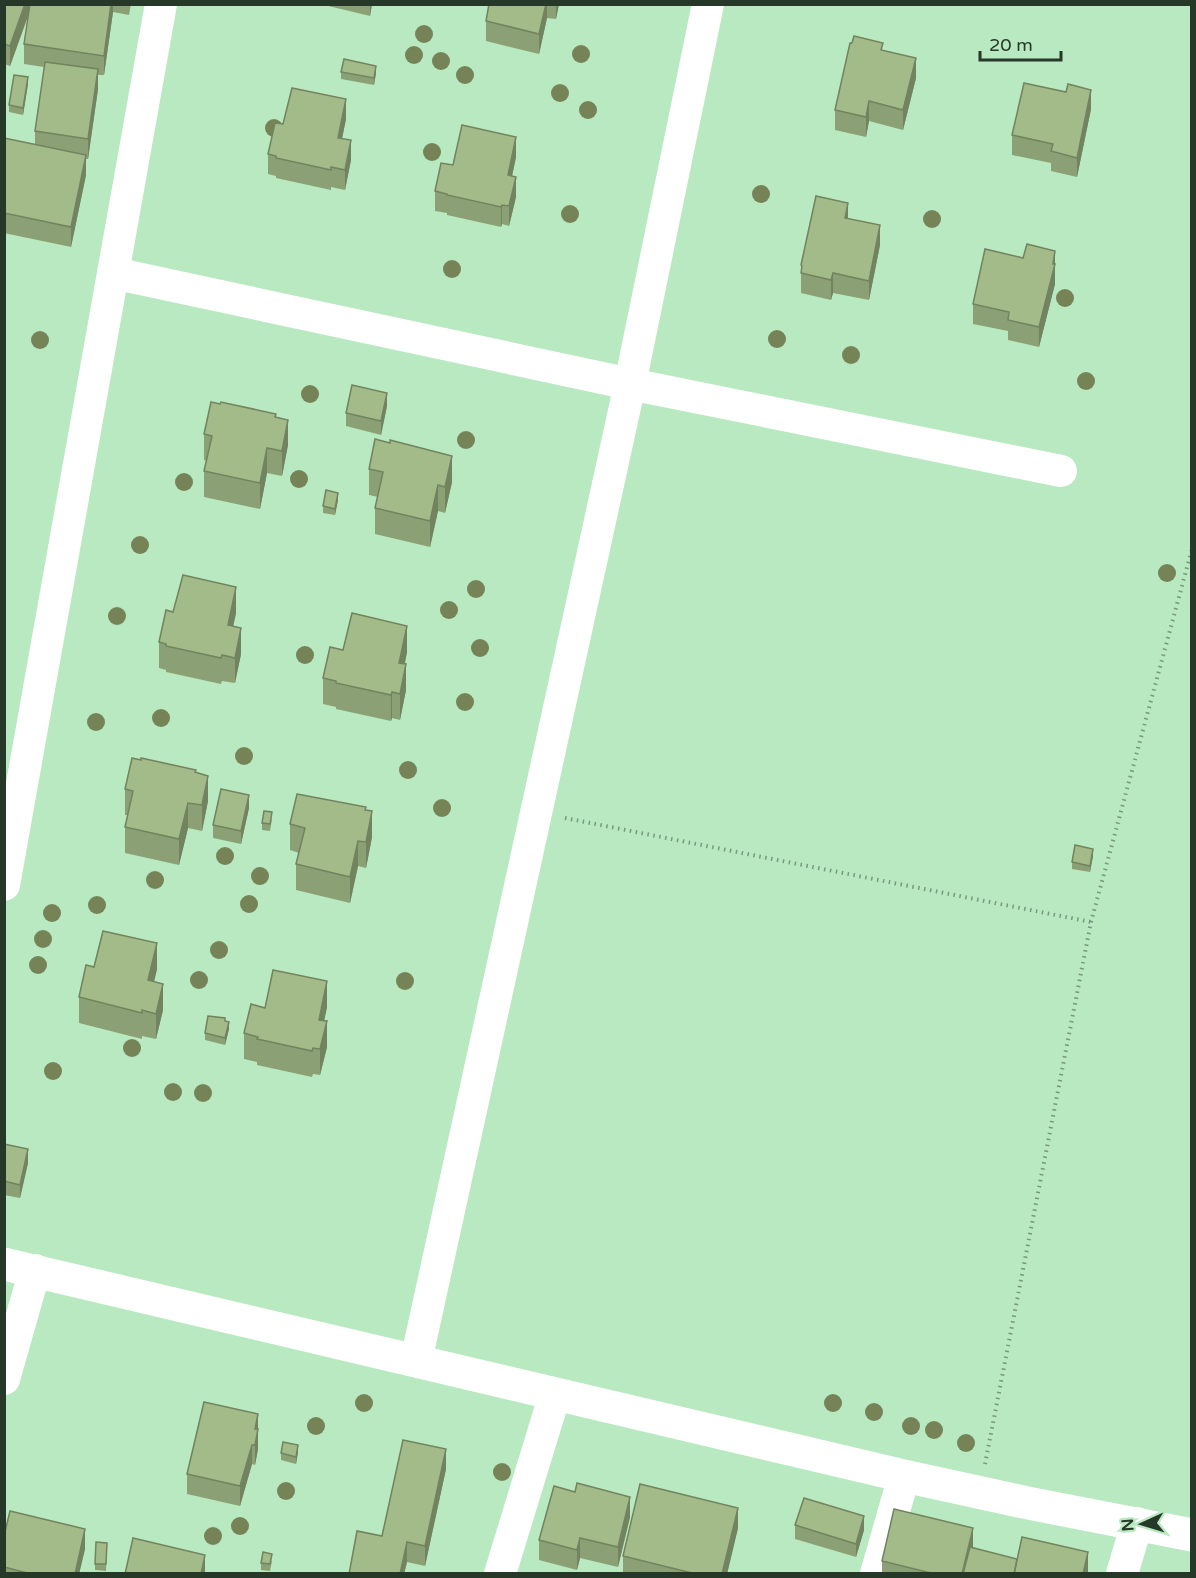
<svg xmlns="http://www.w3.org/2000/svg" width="1196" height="1578" viewBox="0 0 1196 1578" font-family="'Varela Round',sans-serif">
<rect width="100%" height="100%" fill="#b9e9c1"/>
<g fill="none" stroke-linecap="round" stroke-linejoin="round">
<g stroke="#76997c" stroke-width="4" stroke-dasharray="1.5 4.5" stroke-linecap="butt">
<path d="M 565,818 L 1091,922"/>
<path d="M 985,1464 L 1091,922 L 1192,549"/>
</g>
<g stroke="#fff" stroke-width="32">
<path d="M 113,273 L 630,384 L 1061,471"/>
<path d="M 4,885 L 161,4"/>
<path d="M 416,1361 L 630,384 L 708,4"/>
<path d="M 4,1379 L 35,1270"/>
<path d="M 500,1574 L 555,1394"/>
<path d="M 876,1574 L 904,1476"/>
<path d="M 1122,1574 L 1137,1523"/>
</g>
<path stroke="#fff" stroke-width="33" d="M 4,1264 L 904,1476 L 1028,1503 L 1192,1535"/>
</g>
<g fill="#758357">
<circle cx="424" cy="34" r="9"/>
<circle cx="581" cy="54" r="9"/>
<circle cx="414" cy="55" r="9"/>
<circle cx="441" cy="61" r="9"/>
<circle cx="465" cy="75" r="9"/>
<circle cx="560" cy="93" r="9"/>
<circle cx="588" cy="110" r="9"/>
<circle cx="274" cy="128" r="9"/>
<circle cx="432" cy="152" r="9"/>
<circle cx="761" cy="194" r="9"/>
<circle cx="570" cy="214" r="9"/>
<circle cx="932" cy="219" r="9"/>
<circle cx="452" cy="269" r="9"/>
<circle cx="1065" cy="298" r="9"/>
<circle cx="777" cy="339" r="9"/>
<circle cx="40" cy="340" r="9"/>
<circle cx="851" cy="355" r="9"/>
<circle cx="1086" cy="381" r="9"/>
<circle cx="310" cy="394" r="9"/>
<circle cx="466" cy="440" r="9"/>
<circle cx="299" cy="479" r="9"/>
<circle cx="184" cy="482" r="9"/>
<circle cx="140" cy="545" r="9"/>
<circle cx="1167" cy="573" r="9"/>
<circle cx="476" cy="589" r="9"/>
<circle cx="449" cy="610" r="9"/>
<circle cx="117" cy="616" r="9"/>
<circle cx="480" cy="648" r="9"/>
<circle cx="305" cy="655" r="9"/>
<circle cx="465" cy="702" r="9"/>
<circle cx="161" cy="718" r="9"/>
<circle cx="96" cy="722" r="9"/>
<circle cx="244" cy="756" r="9"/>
<circle cx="408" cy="770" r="9"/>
<circle cx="442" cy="808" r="9"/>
<circle cx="225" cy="856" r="9"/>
<circle cx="260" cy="876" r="9"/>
<circle cx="155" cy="880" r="9"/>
<circle cx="249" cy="904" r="9"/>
<circle cx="97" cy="905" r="9"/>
<circle cx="52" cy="913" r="9"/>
<circle cx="43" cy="939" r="9"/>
<circle cx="219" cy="950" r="9"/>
<circle cx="38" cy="965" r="9"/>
<circle cx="199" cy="980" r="9"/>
<circle cx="405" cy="981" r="9"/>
<circle cx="132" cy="1048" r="9"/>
<circle cx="53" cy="1071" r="9"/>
<circle cx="173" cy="1092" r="9"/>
<circle cx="203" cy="1093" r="9"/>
<circle cx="364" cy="1403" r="9"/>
<circle cx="833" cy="1403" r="9"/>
<circle cx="874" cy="1412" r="9"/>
<circle cx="316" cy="1426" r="9"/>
<circle cx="911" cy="1426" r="9"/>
<circle cx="934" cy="1430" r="9"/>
<circle cx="966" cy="1443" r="9"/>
<circle cx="502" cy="1472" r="9"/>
<circle cx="286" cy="1491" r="9"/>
<circle cx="240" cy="1526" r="9"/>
<circle cx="213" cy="1536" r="9"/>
</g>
<g fill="#8ba175">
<path d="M 4,4 L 131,4 L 129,15 L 113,12 L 104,75 L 98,75 L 98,89 L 88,159 L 86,159 L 86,175 L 71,247 L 4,233 L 4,138 L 35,144 L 35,131 L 44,67 L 24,64 L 24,44 L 29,14 L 10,66 L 4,64 Z"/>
<path d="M 320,4 L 372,4 L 370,16 Z"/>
<path d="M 489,4 L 559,4 L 556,19 L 547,18 L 539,54 L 486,41 L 486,21 Z"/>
<path d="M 883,51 L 916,78 L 903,130 L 869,121 L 866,137 L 835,130 L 835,110 Z"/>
<path d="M 341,72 L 376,73 L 374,85 L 341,79 Z"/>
<path d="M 28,84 L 23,115 L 9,112 L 9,105 Z"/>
<path d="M 1091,109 L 1077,177 L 1051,171 L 1051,163 L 1012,155 L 1012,135 Z"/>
<path d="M 346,119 L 342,139 L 351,160 L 345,190 L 331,187 L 331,190 L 276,178 L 276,176 L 268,174 L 268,154 L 283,124 Z"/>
<path d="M 516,157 L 512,176 L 516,197 L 509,226 L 502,224 L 501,227 L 447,215 L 447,213 L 435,211 L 435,191 L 453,165 Z"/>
<path d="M 848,219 L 880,245 L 869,300 L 833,293 L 831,300 L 801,293 L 801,265 Z"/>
<path d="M 1055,251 L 1055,284 L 1039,347 L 1008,340 L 1008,331 L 973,324 L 973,304 L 1023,258 Z"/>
<path d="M 387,406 L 381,435 L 346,426 L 346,413 Z"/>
<path d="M 276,417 L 288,445 L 282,476 L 267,473 L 260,509 L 204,497 L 204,471 L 207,461 L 204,460 L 204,434 Z"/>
<path d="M 369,469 L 452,482 L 445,513 L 438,511 L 430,547 L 375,534 L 375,508 L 378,497 L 369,495 Z"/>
<path d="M 338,500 L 335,515 L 323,513 L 323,506 Z"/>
<path d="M 173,612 L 236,613 L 233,626 L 241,654 L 235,683 L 222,681 L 221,684 L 166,672 L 166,670 L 159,668 L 159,642 Z"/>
<path d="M 407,652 L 405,664 L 406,690 L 400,720 L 392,718 L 391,721 L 336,709 L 336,707 L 323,704 L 323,678 Z"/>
<path d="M 196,773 L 208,801 L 202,831 L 188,828 L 179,865 L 125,853 L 125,827 L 128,815 L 125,815 L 125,789 Z"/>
<path d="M 249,808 L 241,844 L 213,838 L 213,825 Z"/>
<path d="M 366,810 L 372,837 L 366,868 L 358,866 L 350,903 L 296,890 L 296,864 L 299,853 L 290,850 L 290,824 Z"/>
<path d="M 272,819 L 270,831 L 262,830 L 262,823 Z"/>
<path d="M 1093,856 L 1090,872 L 1072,869 L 1072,862 Z"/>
<path d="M 94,967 L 157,969 L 154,982 L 163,1010 L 156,1039 L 142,1036 L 142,1039 L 79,1023 L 79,997 Z"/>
<path d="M 327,1007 L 324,1020 L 327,1047 L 320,1075 L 313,1074 L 312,1077 L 257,1065 L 257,1062 L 244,1059 L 244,1033 L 265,1008 Z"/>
<path d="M 229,1029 L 225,1045 L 205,1040 L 205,1033 Z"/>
<path d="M 4,1144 L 28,1163 L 20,1198 L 4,1195 Z"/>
<path d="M 258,1414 L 258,1449 L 255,1465 L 252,1464 L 240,1506 L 187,1494 L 187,1474 Z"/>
<path d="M 298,1452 L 296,1464 L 281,1460 L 281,1453 Z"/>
<path d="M 446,1469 L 425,1566 L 407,1562 L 404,1574 L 349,1574 L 382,1536 Z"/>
<path d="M 630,1517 L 618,1567 L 580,1558 L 577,1570 L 539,1560 L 539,1540 Z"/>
<path d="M 795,1525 L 864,1530 L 856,1557 L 795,1539 Z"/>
<path d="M 738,1528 L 727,1574 L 623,1574 L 623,1556 Z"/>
<path d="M 4,1536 L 85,1549 L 79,1574 L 4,1574 Z"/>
<path d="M 973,1548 L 1017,1559 L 1088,1572 L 1087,1574 L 882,1574 L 882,1561 Z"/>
<path d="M 107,1550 L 106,1571 L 95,1570 L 95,1564 Z"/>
<path d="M 272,1561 L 270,1571 L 261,1570 L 261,1563 Z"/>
</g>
<g fill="#71835f">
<path d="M 25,4 L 32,4 L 10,66 L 10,46 Z"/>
<path d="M 111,4 L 113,4 L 113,12 L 104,75 L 104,56 Z"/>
<path d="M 370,4 L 372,4 L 370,16 Z"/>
<path d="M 546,4 L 547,4 L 547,18 L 539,54 L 539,34 Z"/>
<path d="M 556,4 L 559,4 L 556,19 Z"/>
<path d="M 916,58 L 916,78 L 903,130 L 903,110 Z"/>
<path d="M 376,66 L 376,73 L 374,85 L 374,78 Z"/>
<path d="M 98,69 L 98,89 L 88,159 L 88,139 Z"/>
<path d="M 28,77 L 28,84 L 23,115 L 23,108 Z"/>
<path d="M 1091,90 L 1091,109 L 1077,177 L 1077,158 Z"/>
<path d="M 346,99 L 346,119 L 338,158 L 338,138 Z"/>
<path d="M 869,101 L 869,121 L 866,137 L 866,117 Z"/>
<path d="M 516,137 L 516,157 L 508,195 L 508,175 Z"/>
<path d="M 351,140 L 351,160 L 345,190 L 345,170 Z"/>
<path d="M 86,155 L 86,175 L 71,247 L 71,227 Z"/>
<path d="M 516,177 L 516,197 L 509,226 L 509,206 Z"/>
<path d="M 848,203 L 848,223 L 845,218 Z"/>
<path d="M 502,205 L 502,224 L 501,227 L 501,207 Z"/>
<path d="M 880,225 L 880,245 L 869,300 L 869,281 Z"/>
<path d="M 1055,251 L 1055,284 L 1039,347 L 1039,327 Z"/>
<path d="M 833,273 L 833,293 L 831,300 L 831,280 Z"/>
<path d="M 387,393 L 387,406 L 381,435 L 381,421 Z"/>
<path d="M 288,420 L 288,445 L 282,476 L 282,451 Z"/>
<path d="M 267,448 L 267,473 L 260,509 L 260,483 Z"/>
<path d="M 452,456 L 452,482 L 445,513 L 445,487 Z"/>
<path d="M 438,485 L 438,511 L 430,547 L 430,521 Z"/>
<path d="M 338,493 L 338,500 L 335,515 L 335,509 Z"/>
<path d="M 236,587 L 236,613 L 228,651 L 228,625 Z"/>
<path d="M 407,626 L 407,652 L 399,689 L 399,663 Z"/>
<path d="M 241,628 L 241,654 L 235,683 L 235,658 Z"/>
<path d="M 406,664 L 406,690 L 400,720 L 400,694 Z"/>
<path d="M 392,692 L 392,718 L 391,721 L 391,695 Z"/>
<path d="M 208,776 L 208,801 L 202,831 L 202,805 Z"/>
<path d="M 249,795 L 249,808 L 241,844 L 241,831 Z"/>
<path d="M 188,803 L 188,828 L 179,865 L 179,839 Z"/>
<path d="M 372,811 L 372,837 L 366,868 L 366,842 Z"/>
<path d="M 358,841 L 358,866 L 350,903 L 350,877 Z"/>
<path d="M 1093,849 L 1093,856 L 1090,872 L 1090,866 Z"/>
<path d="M 157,943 L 157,969 L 148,1006 L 148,980 Z"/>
<path d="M 327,981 L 327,1007 L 319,1046 L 319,1020 Z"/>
<path d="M 163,984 L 163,1010 L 156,1039 L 156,1014 Z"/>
<path d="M 327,1021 L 327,1047 L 320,1075 L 320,1049 Z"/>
<path d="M 229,1022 L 229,1029 L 225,1045 L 225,1038 Z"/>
<path d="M 28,1149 L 28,1163 L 20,1198 L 20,1185 Z"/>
<path d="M 258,1414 L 258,1449 L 255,1465 L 255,1429 Z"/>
<path d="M 252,1445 L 252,1464 L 240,1506 L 240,1486 Z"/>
<path d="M 298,1445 L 298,1452 L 296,1464 L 296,1457 Z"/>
<path d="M 446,1449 L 446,1469 L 425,1566 L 425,1546 Z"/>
<path d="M 630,1497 L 630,1517 L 618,1567 L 618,1547 Z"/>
<path d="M 738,1508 L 738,1528 L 727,1574 L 722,1574 Z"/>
<path d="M 864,1516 L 864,1530 L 856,1557 L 856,1544 Z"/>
<path d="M 973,1528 L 973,1548 L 967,1574 L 962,1574 Z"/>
<path d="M 85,1529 L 85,1549 L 79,1574 L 75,1574 Z"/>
<path d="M 580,1538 L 580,1558 L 577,1570 L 577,1550 Z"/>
<path d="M 407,1542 L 407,1562 L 404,1574 L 400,1574 Z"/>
<path d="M 1088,1552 L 1088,1572 L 1087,1574 L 1083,1574 Z"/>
<path d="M 205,1555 L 205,1574 L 201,1574 Z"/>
</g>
<g fill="#a2bb88" stroke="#71835f" stroke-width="1.5">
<path d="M 4,4 L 25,4 L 10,46 L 4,44 Z"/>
<path d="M 30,4 L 111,4 L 104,56 L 24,44 Z"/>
<path d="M 489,4 L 546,4 L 539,34 L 486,21 Z"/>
<path d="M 854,36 L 883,43 L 881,50 L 916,58 L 903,110 L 869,101 L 866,117 L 835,110 L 850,43 L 852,43 Z"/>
<path d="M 344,59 L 376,66 L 374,78 L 341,72 Z"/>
<path d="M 45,62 L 98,69 L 88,139 L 35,131 Z"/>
<path d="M 14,75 L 28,77 L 23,108 L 9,105 Z"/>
<path d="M 1024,83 L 1066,92 L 1068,84 L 1091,90 L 1077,158 L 1051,151 L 1053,144 L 1012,135 Z"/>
<path d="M 292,88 L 346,99 L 338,138 L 351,140 L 345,170 L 331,167 L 331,170 L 276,158 L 276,156 L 268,154 L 275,123 L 283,124 Z"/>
<path d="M 462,125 L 516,137 L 508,175 L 516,177 L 509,206 L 502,205 L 501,207 L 447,195 L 447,194 L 435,191 L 441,163 L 453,165 Z"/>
<path d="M 4,138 L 86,155 L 71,227 L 4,213 Z"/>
<path d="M 816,196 L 848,203 L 845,218 L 880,225 L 869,281 L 833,273 L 831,280 L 801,273 L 802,266 L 801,265 Z"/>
<path d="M 1027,244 L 1055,251 L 1053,264 L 1055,264 L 1039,327 L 1008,320 L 1009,312 L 973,304 L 985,249 L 1023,258 Z"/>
<path d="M 352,385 L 387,393 L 381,421 L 346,413 Z"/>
<path d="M 211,402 L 220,404 L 221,402 L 276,414 L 275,417 L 288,420 L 282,451 L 267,448 L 260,483 L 204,471 L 212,436 L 204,434 Z"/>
<path d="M 375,439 L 390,443 L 390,440 L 452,456 L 445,487 L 438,485 L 430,521 L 375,508 L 383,472 L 369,469 Z"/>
<path d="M 326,490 L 338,493 L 335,509 L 323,506 Z"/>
<path d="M 183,575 L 236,587 L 228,625 L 241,628 L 235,658 L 222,655 L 221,658 L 166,646 L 166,644 L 159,642 L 166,610 L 173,612 Z"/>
<path d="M 352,613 L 407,626 L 399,663 L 406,664 L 400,694 L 392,692 L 391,695 L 336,683 L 336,681 L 323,678 L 330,647 L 343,650 Z"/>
<path d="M 132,758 L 141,760 L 141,758 L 196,770 L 195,772 L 208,776 L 202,805 L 188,803 L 179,839 L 125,827 L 133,791 L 125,789 Z"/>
<path d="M 221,789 L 249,795 L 241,831 L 213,825 Z"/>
<path d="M 297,794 L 366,807 L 365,810 L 372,811 L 366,842 L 358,841 L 350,877 L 296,864 L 305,828 L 290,824 Z"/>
<path d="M 264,811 L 272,812 L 270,824 L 262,823 Z"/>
<path d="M 1075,845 L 1093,849 L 1090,866 L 1072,862 Z"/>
<path d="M 103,931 L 157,943 L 148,980 L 163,984 L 156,1014 L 142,1010 L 142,1013 L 79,997 L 86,965 L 94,967 Z"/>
<path d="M 273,970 L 327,981 L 319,1020 L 327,1021 L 320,1049 L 313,1048 L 312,1051 L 257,1039 L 258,1037 L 244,1033 L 251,1004 L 265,1008 Z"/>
<path d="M 208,1016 L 225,1018 L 225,1021 L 229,1022 L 225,1038 L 205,1033 Z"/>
<path d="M 4,1144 L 28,1149 L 20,1185 L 4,1181 Z"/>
<path d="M 204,1402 L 258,1414 L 255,1429 L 258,1429 L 255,1445 L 252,1445 L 240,1486 L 187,1474 Z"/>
<path d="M 403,1440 L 446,1449 L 425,1546 L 407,1542 L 400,1574 L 349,1574 L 357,1531 L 382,1536 Z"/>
<path d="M 283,1442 L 298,1445 L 296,1457 L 281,1453 Z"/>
<path d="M 577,1483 L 630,1497 L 618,1547 L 580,1538 L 577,1550 L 539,1540 L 554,1486 L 575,1492 Z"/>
<path d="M 640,1484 L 738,1508 L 722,1574 L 696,1574 L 623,1556 Z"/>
<path d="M 804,1498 L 864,1516 L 856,1544 L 795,1525 Z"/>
<path d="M 894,1509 L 973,1528 L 962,1574 L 935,1574 L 882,1561 Z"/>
<path d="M 10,1511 L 85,1529 L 75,1574 L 31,1574 L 4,1567 L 4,1536 Z"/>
<path d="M 1022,1537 L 1088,1552 L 1083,1574 L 1014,1574 Z"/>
<path d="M 133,1538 L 205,1555 L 201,1574 L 125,1574 Z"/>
<path d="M 96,1542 L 107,1543 L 106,1564 L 95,1564 Z"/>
<path d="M 970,1547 L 1017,1559 L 1014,1574 L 963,1574 Z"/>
<path d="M 263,1552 L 272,1554 L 270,1564 L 261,1563 Z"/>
</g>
<rect width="1196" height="1578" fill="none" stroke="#263929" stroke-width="12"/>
<g transform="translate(1142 1524) rotate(266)" stroke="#b9e9c1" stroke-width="4.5" paint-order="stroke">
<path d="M0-4.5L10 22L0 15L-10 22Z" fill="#263929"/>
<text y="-9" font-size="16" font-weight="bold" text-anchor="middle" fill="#263929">N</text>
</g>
<path d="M980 51v9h81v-9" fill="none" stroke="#263929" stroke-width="3"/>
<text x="989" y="51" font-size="18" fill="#263929" stroke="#b9e9c1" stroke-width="4.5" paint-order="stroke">20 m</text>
</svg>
